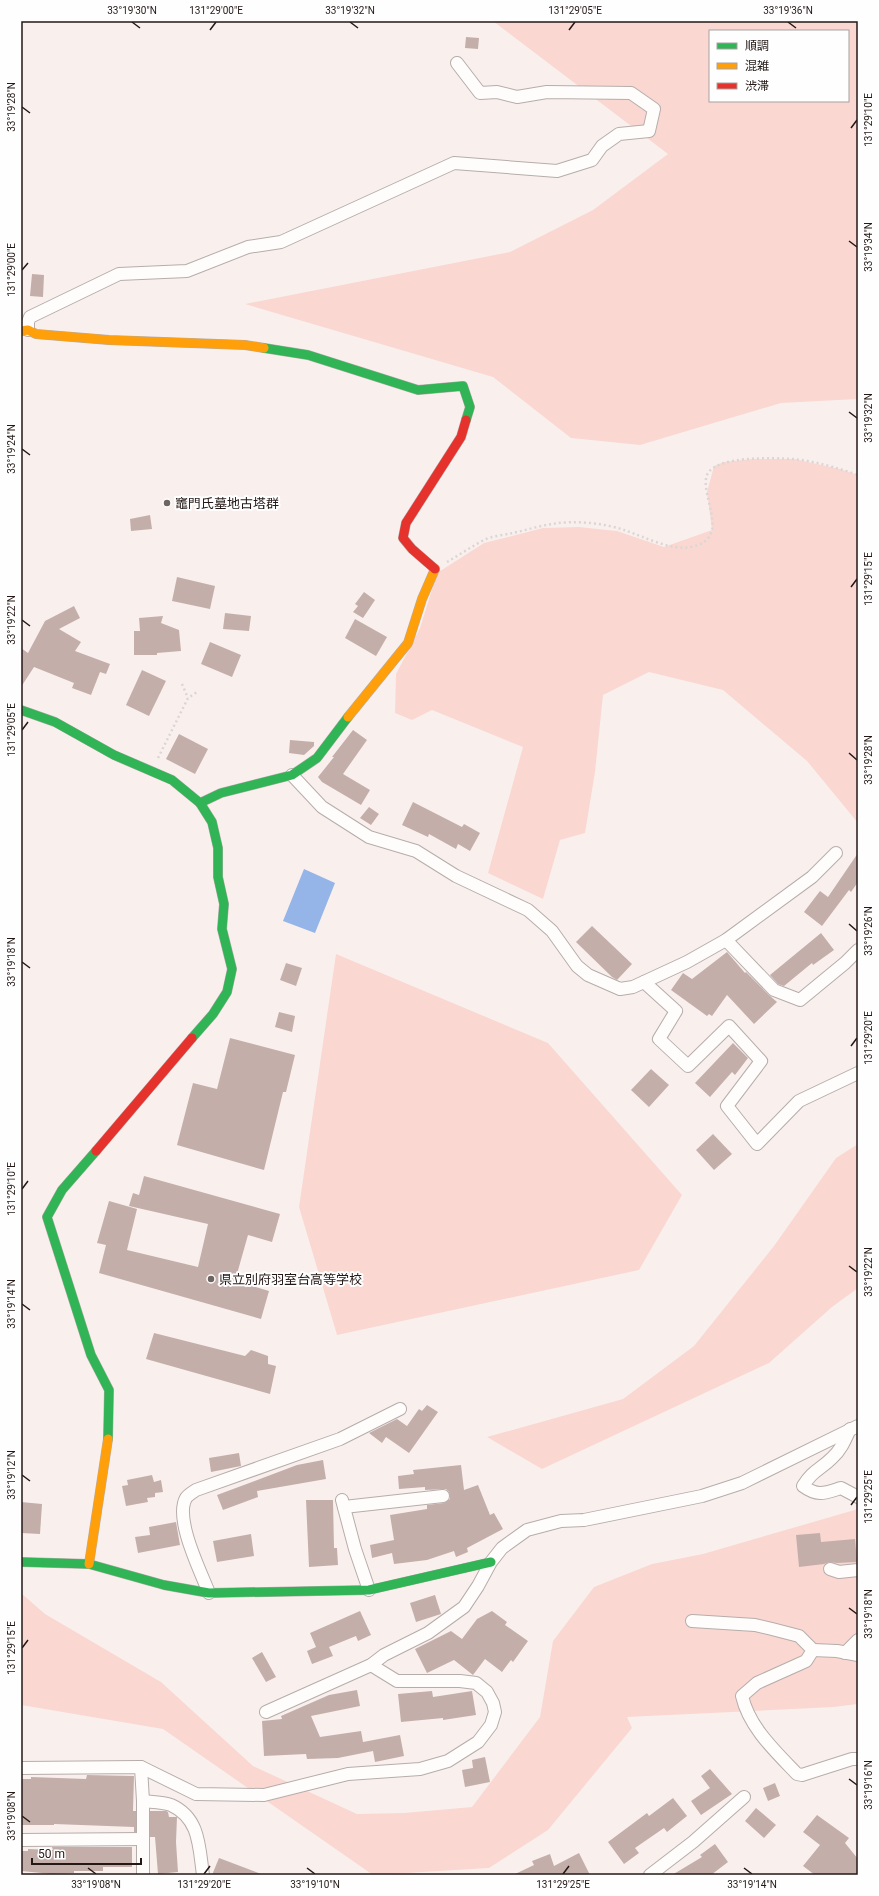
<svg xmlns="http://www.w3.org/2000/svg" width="879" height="1896" viewBox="0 0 879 1896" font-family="Roboto,'Noto Sans JP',sans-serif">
<rect width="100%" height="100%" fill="#f9f0ee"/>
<g fill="#fad8d1" fill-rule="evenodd">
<path d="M 493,21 L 858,21 L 858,399 L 781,403 L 640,445 L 571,438 L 493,377 L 245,304 L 510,252 L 593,210 L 668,154 ZM 710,31 L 848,31 L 848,101 L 710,101 Z"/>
<path d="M 752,459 L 794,459 L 840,469 L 858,475 L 858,823 L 807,761 L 723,690 L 649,672 L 603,695 L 595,772 L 585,833 L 560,840 L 543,899 L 488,873 L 523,747 L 432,710 L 412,720 L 395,713 L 396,674 L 420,628 L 437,573 L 484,543 L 543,528 L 579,527 L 617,531 L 664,547 L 712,530 L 707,492 L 714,466 L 724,462 Z"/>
<path d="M 336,954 L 548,1043 L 682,1195 L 639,1270 L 337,1335 L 299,1207 Z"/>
<path d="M 858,1144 L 858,1288 L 832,1307 L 769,1363 L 542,1469 L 487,1437 L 623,1399 L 694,1346 L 774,1246 L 836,1158 Z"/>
<path d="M 858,1509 L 858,1704 L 834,1707 L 627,1717 L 632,1728 L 548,1830 L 489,1868 L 373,1875 L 163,1729 L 21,1705 L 21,1593 L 45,1614 L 161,1682 L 253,1766 L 357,1814 L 404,1813 L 472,1807 L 540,1717 L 553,1641 L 594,1587 L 652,1564 L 703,1554 Z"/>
</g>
<path fill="#95b4e8" d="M 304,869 L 335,883 L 315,933 L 283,921 Z"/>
<g fill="#c4aeaa">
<path d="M 466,37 L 479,38 L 478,49 L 465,48 Z"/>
<path d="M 32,274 L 44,275 L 43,297 L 30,296 Z"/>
<path d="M 150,515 L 152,529 L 131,531 L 130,519 Z"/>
<path d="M 177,577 L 215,586 L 210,609 L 172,601 Z"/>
<path d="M 364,592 L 375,600 L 363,618 L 353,612 L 358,606 L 355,604 Z"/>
<path d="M 74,606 L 80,618 L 59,629 L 81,642 L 75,651 L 110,664 L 106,674 L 100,672 L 91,695 L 72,688 L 74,683 L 34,667 L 21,687 L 21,648 L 28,653 L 45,621 Z"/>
<path d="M 225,613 L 251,616 L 249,631 L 223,629 Z"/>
<path d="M 163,616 L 161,623 L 179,630 L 181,651 L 157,653 L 157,655 L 134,655 L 134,631 L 140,631 L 139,618 Z"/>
<path d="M 355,619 L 387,637 L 376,656 L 345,638 Z"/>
<path d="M 210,642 L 241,655 L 232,677 L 201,664 Z"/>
<path d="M 142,670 L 166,681 L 149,716 L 126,705 Z"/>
<path d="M 353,730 L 367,740 L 343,774 L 370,790 L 361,805 L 322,782 L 318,777 L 334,757 L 332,757 Z"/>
<path d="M 179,734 L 208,749 L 195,774 L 166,759 Z"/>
<path d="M 290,740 L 314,742 L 314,746 L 304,755 L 289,753 Z"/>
<path d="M 413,802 L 462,827 L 464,824 L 480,833 L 470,851 L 458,844 L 456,849 L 429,834 L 428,837 L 402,825 Z"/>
<path d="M 369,807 L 379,814 L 371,825 L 360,818 Z"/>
<path d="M 858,853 L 858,882 L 851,892 L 849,890 L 822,926 L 804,912 L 820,891 L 828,897 Z"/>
<path d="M 592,926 L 632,964 L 617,980 L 612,977 L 576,942 Z"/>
<path d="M 821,933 L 834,950 L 813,965 L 812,963 L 784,986 L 778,984 L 770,975 Z"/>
<path d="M 727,952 L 745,973 L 746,972 L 769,995 L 777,1002 L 754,1024 L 727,995 L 712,1016 L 709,1014 L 707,1016 L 671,990 L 683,973 L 692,979 Z"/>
<path d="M 286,963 L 302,968 L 296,986 L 280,980 Z"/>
<path d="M 279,1012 L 295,1016 L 292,1032 L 275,1027 Z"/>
<path d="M 230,1038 L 295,1055 L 286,1092 L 283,1092 L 264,1170 L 177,1145 L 193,1083 L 217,1089 Z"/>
<path d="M 733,1043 L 748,1058 L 735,1075 L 732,1072 L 710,1097 L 695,1083 Z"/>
<path d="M 651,1069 L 669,1085 L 649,1107 L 631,1090 Z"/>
<path d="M 713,1134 L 732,1154 L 714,1170 L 696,1150 Z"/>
<path d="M 144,1176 L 280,1214 L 272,1242 L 248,1235 L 235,1281 L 269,1291 L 261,1319 L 99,1273 L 106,1245 L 97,1243 L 109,1201 L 137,1209 L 127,1250 L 198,1267 L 208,1224 L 129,1206 L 133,1193 L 139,1195 Z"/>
<path d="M 154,1333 L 245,1356 L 251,1350 L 268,1356 L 268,1364 L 276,1366 L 270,1394 L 146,1359 Z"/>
<path d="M 427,1405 L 438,1412 L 409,1453 L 386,1437 L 382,1443 L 369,1433 L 397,1419 L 407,1426 L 419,1409 L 422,1411 Z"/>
<path d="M 239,1453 L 241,1466 L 211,1472 L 209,1458 Z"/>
<path d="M 323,1460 L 326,1479 L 257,1491 L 258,1497 L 223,1510 L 217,1495 L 297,1465 Z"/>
<path d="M 461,1465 L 464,1490 L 478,1485 L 490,1515 L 494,1513 L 503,1529 L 467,1548 L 468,1552 L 456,1557 L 454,1551 L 427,1560 L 394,1564 L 392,1553 L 372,1558 L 370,1545 L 394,1540 L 390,1515 L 427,1509 L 427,1505 L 444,1503 L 450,1499 L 449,1492 L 446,1489 L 425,1490 L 425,1487 L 399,1489 L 398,1476 L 414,1474 L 413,1470 Z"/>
<path d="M 152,1475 L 154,1482 L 161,1480 L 163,1492 L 155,1493 L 155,1497 L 147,1498 L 148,1502 L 126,1506 L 122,1486 L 128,1485 L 127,1480 Z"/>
<path d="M 306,1500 L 333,1500 L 334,1548 L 337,1548 L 338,1565 L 309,1567 Z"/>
<path d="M 21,1502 L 42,1504 L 40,1534 L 21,1533 Z"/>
<path d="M 176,1522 L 180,1545 L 138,1553 L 135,1537 L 150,1535 L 149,1527 Z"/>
<path d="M 820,1533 L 821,1542 L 855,1539 L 857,1562 L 837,1563 L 829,1562 L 824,1564 L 799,1567 L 796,1535 Z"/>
<path d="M 251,1534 L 254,1556 L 217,1562 L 213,1541 Z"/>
<path d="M 435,1595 L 441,1614 L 416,1622 L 410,1603 Z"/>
<path d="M 360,1611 L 371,1635 L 358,1641 L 356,1636 L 329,1647 L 333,1656 L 312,1664 L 307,1651 L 316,1647 L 310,1633 Z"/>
<path d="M 492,1611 L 507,1622 L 505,1625 L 528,1641 L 513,1662 L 511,1660 L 502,1672 L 485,1659 L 473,1675 L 454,1660 L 427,1673 L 415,1649 L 451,1631 L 462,1639 L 477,1619 Z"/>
<path d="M 262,1652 L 276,1677 L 266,1682 L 252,1658 Z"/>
<path d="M 357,1690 L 360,1706 L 311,1716 L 320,1737 L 361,1731 L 363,1742 L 400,1735 L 404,1756 L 375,1762 L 373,1751 L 338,1758 L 307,1759 L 306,1754 L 264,1756 L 262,1721 L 282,1719 L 281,1716 L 329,1695 Z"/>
<path d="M 432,1691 L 433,1697 L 472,1691 L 476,1715 L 443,1720 L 443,1718 L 401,1722 L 398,1694 Z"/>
<path d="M 485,1757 L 490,1782 L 465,1787 L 462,1770 L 473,1768 L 472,1760 Z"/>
<path d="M 710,1769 L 732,1794 L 701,1815 L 691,1801 L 710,1788 L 701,1776 Z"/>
<path d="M 87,1775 L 134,1776 L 133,1811 L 136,1811 L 136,1832 L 134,1832 L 134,1827 L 54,1824 L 54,1825 L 21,1825 L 21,1779 L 31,1779 L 31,1777 L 86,1779 Z"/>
<path d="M 775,1783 L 780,1796 L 768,1801 L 763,1788 Z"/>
<path d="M 673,1798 L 687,1816 L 667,1832 L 664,1828 L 635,1848 L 639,1853 L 624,1864 L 608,1842 L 647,1813 L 649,1816 Z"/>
<path d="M 756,1808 L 776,1825 L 764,1838 L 745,1821 Z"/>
<path d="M 150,1811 L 166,1811 L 168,1812 L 169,1817 L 177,1817 L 176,1842 L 178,1872 L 158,1874 L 155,1837 L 150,1837 Z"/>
<path d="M 817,1815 L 849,1838 L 845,1843 L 858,1859 L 858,1875 L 815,1875 L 803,1866 L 820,1845 L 803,1832 Z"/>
<path d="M 715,1844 L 728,1862 L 711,1875 L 672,1875 L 702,1857 L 700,1855 Z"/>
<path d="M 52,1847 L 132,1847 L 132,1867 L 103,1867 L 103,1871 L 74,1871 L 74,1873 L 52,1874 L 21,1871 L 21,1851 L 28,1851 L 28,1849 L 53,1850 Z"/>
<path d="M 579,1853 L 590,1875 L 513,1875 L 534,1865 L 532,1861 L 550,1854 L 554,1866 Z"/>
<path d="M 219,1858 L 261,1874 L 261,1875 L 212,1875 Z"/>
</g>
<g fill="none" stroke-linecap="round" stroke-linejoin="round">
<g stroke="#b6adab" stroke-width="14">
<g id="street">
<path d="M 28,330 L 28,322 L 30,317 L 119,274 L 187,271 L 248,247 L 281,242 L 454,163 L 557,171 L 592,160 L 602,146 L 619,134 L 649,131 L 654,109 L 631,93 L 547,92 L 517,97 L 497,92 L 480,93 L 457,63"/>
<path d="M 292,775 L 322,807 L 369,837 L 416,851 L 456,876 L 528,910 L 552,931 L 577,966 L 588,975 L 620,989 L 633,987 L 687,962 L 726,940 L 812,877 L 836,853"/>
<path d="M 726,940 L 774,990 L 800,1000 L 845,963 L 858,950"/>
<path d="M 644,982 L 676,1011 L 659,1039 L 688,1066 L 729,1026 L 761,1061 L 727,1106 L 757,1144 L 799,1101 L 858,1073"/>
<path d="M 850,1429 C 845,1440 841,1450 832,1458 C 820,1470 813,1470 803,1486 C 818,1497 825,1493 841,1488 L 858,1497"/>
<path d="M 342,1500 L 355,1549 L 369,1590"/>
<path d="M 344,1507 L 443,1496"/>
<path d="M 830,1569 L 839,1572 L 858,1570"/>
<path d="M 209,1593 C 201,1572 174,1519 186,1498 C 188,1495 193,1492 196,1490 L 340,1439 L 400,1409"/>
<path d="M 692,1621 L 755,1625 L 772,1629 L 799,1636 L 813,1650 L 806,1661 L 757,1683 L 742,1696 C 749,1727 775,1751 797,1774 L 802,1775 L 852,1759 L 858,1759"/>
<path d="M 813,1650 L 837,1651 L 858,1655"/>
<path d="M 845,1653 L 858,1640"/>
<path d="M 266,1712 L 371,1665 L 384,1655 L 428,1633 L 464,1607 L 478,1586 L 491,1562 L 502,1548 L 527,1530 L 561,1521 L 584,1520 L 702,1496 L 742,1483 L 858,1426"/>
<path d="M 141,1767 L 143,1801 L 143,1875"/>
<path d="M 21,1768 L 141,1767 L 196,1794 L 264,1795 L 348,1774 L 420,1769 L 448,1761 L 478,1742 L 491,1725 L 495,1712 L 493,1703 L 487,1692 L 476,1683 L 460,1681 L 397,1681 L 371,1665"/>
<path d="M 143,1801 C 152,1802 163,1802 171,1805 C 200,1818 199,1847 203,1875"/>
<path d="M 21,1840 L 143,1839"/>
<path d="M 650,1875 L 693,1842 L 744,1797"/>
</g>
</g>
<g stroke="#b6adab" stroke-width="10">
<g id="fast">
<path d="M 264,348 L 308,355 L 418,390 L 463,386 L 470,407 L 466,420"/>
<path d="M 21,710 L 55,722 L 114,755 L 172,780 L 200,803 L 212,822 L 218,848 L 218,877 L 224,904 L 222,929 L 232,969 L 227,992 L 213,1014 L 192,1038"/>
<path d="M 200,803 L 221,793 L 292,775 L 317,758 L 348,717"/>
<path d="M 96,1151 L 62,1190 L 47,1217 L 91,1355 L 109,1390 L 108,1439"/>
<path d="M 21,1562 L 89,1564 L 164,1585 L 209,1593 L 369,1590 L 491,1562"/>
</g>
</g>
<g stroke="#b6adab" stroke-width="10">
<g id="slow">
<path d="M 21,331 L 28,330 L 36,334 L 109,340 L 245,345 L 264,348"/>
<path d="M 348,717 L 408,643 L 422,599 L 435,569"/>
<path d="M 89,1564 L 108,1439"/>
</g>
</g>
<g stroke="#b6adab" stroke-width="10">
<g id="jam">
<path d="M 435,569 L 412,549 L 403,538 L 406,523 L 461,437 L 466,420"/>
<path d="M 96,1151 L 192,1038"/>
</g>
</g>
<g stroke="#dad6d6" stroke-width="2.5" stroke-dasharray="2 3" stroke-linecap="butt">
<path d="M 447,562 C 459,555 471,547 484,540 C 492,536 504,535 513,533 C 526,530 539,526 552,524 C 575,520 605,523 627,531 C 644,537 672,551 691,547 C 733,539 699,495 707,475 C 715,455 775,458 793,459 C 815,461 838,468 858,475"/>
<path d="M 182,684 L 188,698"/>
<path d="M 158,758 L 188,698 L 197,692"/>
</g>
<use href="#street" stroke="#fefdfc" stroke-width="12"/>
<use href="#fast" stroke="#30b455" stroke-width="9"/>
<use href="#slow" stroke="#ff9f0a" stroke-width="9"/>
<use href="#jam" stroke="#e5322d" stroke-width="9"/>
</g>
<path fill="none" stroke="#231816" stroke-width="1.5" d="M 132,22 L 140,28M 350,22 L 358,28M 788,22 L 796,28M 210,30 L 216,22M 569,30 L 575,22M 22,107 L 30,113M 851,128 L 857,120M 849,241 L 857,247M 22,270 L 28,263M 849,412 L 857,418M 22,449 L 30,455M 851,587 L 857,579M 22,620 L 30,626M 22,730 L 28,722M 849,753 L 857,760M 849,924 L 857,931M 22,962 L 30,968M 851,1046 L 857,1038M 22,1189 L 28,1181M 849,1266 L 857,1272M 22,1304 L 30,1310M 22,1475 L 30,1481M 851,1505 L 857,1497M 849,1608 L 857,1614M 22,1648 L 28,1640M 849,1779 L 857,1785M 22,1816 L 30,1822M 88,1868 L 96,1874M 307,1868 L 315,1874M 744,1868 L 752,1874M 204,1874 L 210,1866M 563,1874 L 569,1866"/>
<g fill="#6e6462" stroke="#fefefe" stroke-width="1.5">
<circle cx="167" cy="503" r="4"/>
<circle cx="211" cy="1279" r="4"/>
</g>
<g text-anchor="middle" stroke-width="4" stroke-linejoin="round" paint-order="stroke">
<g font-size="13" fill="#231816" stroke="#fefefe" text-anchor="start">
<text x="175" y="508">竈門氏墓地古塔群</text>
<text x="219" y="1284">県立別府羽室台高等学校</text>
</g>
</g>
<rect width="879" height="1896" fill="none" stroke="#fefefe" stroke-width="44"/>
<rect x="709" y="30" width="140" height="72" fill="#fefefe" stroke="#a6a2a1"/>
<rect x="717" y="43" width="20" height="6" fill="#30b455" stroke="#a6a2a1"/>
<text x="745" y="50" font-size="12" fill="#231816">順調</text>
<rect x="717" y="63" width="20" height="6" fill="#ff9f0a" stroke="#a6a2a1"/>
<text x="745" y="70" font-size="12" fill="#231816">混雑</text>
<rect x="717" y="83" width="20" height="6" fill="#e5322d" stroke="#a6a2a1"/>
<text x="745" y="90" font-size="12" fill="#231816">渋滞</text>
<path d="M32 1858v6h109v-6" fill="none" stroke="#231816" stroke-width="2"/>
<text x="38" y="1858" font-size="12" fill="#231816" stroke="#fefefe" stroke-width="3" paint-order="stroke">50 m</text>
<rect x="22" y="22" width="835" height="1852" fill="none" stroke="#231816" stroke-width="1.5"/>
<g font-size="10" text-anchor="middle" fill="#231816">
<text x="132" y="14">33°19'30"N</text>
<text x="216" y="14">131°29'00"E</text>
<text x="350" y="14">33°19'32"N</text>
<text x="575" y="14">131°29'05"E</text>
<text x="788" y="14">33°19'36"N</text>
<text transform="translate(11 107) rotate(-90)" y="4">33°19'28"N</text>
<text transform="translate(868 120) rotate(-90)" y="4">131°29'10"E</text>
<text transform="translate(868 247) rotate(-90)" y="4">33°19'34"N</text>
<text transform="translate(11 270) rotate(-90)" y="4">131°29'00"E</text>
<text transform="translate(868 418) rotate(-90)" y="4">33°19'32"N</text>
<text transform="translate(11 449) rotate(-90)" y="4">33°19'24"N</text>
<text transform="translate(868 579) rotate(-90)" y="4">131°29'15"E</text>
<text transform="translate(11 620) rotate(-90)" y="4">33°19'22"N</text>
<text transform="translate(11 730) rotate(-90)" y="4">131°29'05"E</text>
<text transform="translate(868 760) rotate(-90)" y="4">33°19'28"N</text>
<text transform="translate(868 931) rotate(-90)" y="4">33°19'26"N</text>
<text transform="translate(11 962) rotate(-90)" y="4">33°19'18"N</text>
<text transform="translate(868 1038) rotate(-90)" y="4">131°29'20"E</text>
<text transform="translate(11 1189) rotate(-90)" y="4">131°29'10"E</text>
<text transform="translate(868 1272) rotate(-90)" y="4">33°19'22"N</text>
<text transform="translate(11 1304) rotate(-90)" y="4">33°19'14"N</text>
<text transform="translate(11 1475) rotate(-90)" y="4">33°19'12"N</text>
<text transform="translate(868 1497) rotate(-90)" y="4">131°29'25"E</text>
<text transform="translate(868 1614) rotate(-90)" y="4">33°19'18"N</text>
<text transform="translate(11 1648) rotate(-90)" y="4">131°29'15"E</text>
<text transform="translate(868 1785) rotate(-90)" y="4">33°19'16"N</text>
<text transform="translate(11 1816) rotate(-90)" y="4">33°19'08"N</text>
<text x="96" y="1888">33°19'08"N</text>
<text x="204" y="1888">131°29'20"E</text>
<text x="315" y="1888">33°19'10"N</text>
<text x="563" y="1888">131°29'25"E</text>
<text x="752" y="1888">33°19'14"N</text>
</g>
</svg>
